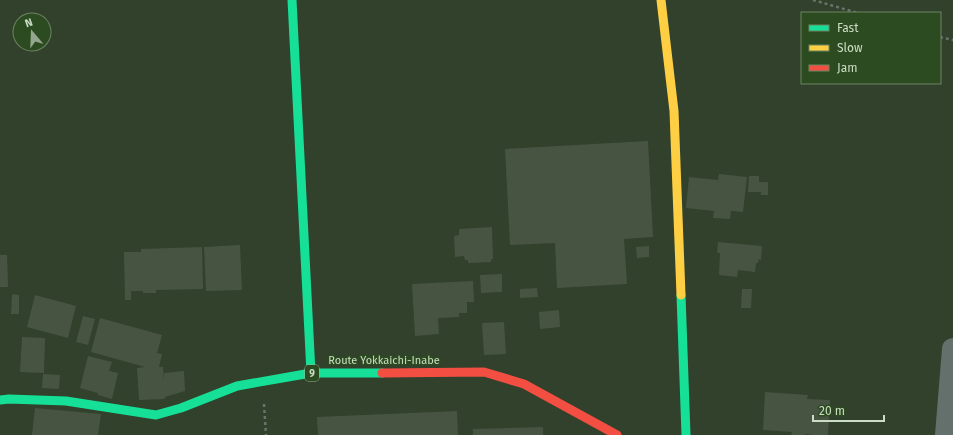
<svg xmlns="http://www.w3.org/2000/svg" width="953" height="435" viewBox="0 0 953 435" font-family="'Fira Sans',sans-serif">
<rect width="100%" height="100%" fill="#31412b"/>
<g fill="#475442">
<path d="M 648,141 L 653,237 L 624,239 L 627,284 L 557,288 L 555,243 L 510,245 L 505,149 Z"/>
<path d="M 719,174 L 747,177 L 743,212 L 731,211 L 730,219 L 713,218 L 714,211 L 686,208 L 689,177 L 718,180 Z"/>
<path d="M 749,176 L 759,176 L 759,182 L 768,182 L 768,195 L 761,195 L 761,192 L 748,192 Z"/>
<path d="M 492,227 L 493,259 L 491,259 L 491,262 L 468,263 L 468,260 L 465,260 L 464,256 L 455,257 L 454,236 L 459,235 L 459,229 Z"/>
<path d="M 718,242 L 762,246 L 761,260 L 759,259 L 758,263 L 756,263 L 755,272 L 738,270 L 737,277 L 719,275 L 720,253 L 717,253 Z"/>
<path d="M 240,245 L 242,290 L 206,291 L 204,247 Z"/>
<path d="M 649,246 L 649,257 L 637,258 L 636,247 Z"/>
<path d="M 202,247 L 203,289 L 156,290 L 156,293 L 143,293 L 143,291 L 131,291 L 131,300 L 125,300 L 124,252 L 141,252 L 141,249 Z"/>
<path d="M 0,255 L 7,255 L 8,287 L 0,287 Z"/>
<path d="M 502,274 L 502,292 L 481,293 L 480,275 Z"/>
<path d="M 473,281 L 474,302 L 467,302 L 467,313 L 459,313 L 459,317 L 438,318 L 439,334 L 415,336 L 412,284 Z"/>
<path d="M 537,288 L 538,297 L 520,298 L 520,289 Z"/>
<path d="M 742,289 L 752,289 L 751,308 L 741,308 Z"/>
<path d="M 12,294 L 19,295 L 19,314 L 11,314 Z"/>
<path d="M 35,295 L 76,306 L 68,338 L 27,327 Z"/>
<path d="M 559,310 L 560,327 L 540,329 L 539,312 Z"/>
<path d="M 83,316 L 95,319 L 88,345 L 76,342 Z"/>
<path d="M 100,318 L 162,335 L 157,353 L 162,354 L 159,367 L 163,367 L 164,383 L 164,373 L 184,371 L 185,391 L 165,397 L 165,399 L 139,400 L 137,368 L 145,367 L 91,352 Z"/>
<path d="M 504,322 L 506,354 L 484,355 L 482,323 Z"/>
<path d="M 22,337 L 45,338 L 44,373 L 20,372 Z"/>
<path d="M 88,356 L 112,362 L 109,371 L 118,373 L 112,399 L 98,395 L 98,393 L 80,388 Z"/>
<path d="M 43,374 L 60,375 L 59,389 L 42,388 Z"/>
<path d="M 765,392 L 808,395 L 807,399 L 830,400 L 828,435 L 813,435 L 805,434 L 805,435 L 791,435 L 792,432 L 763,430 Z"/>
<path d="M 35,408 L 101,414 L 98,435 L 32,435 Z"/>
<path d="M 457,411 L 458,435 L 318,435 L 317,417 Z"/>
<path d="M 543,427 L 543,435 L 473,435 L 473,429 Z"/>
</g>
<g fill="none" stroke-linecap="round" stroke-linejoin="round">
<g stroke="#68736c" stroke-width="2.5" stroke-dasharray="3 3" stroke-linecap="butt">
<path d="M 813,0 L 858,13"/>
<path d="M 940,37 L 953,40"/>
<path d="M 264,404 L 266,435"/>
</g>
<path stroke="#64706c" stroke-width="22" d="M 946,435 L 953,349"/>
<g stroke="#16e098" stroke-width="9">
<path d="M 292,0 L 311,373"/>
<path d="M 681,295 L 686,435"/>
<path d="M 0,400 L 9,399 L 66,401 L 156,415 L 181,408 L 237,386 L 311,373 L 382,373"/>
</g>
<path stroke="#ffcf43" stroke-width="9" d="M 661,0 L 674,111 L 681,295"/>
<path stroke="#f24e42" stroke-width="9" d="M 382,373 L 484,372 L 524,384 L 617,435"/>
</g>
<g text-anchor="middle" stroke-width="3" stroke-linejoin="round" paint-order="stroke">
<rect fill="#2d4b21" stroke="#9cb193" stroke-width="1" x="305" y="365" width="14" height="16" rx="3"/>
<g font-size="10" font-weight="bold" fill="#cbddc4">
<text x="312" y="377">9</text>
</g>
<g font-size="11" fill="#cbddc4" stroke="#2d4b21">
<text x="384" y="364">Route Yokkaichi-Inabe</text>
</g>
</g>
<rect x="801" y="12" width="140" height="72" fill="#2d4b21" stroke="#6c8562"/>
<rect x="809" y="25" width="20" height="6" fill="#16e098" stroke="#6c8562"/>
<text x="837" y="32" font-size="12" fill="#cbddc4">Fast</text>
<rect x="809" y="45" width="20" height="6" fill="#ffcf43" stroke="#6c8562"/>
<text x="837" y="52" font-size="12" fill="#cbddc4">Slow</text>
<rect x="809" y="65" width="20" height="6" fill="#f24e42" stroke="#6c8562"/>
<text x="837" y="72" font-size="12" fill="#cbddc4">Jam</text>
<g transform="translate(32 32) rotate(341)"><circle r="19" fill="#2d4b21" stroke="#6c8562"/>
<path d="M0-3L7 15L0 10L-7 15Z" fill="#95a68e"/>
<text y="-6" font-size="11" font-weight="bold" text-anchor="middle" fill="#cbddc4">N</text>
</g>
<path d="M813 415v6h71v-6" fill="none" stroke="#cbddc4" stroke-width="2"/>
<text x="819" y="415" font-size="12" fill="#cbddc4" stroke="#2d4b21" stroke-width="3" paint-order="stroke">20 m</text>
</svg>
